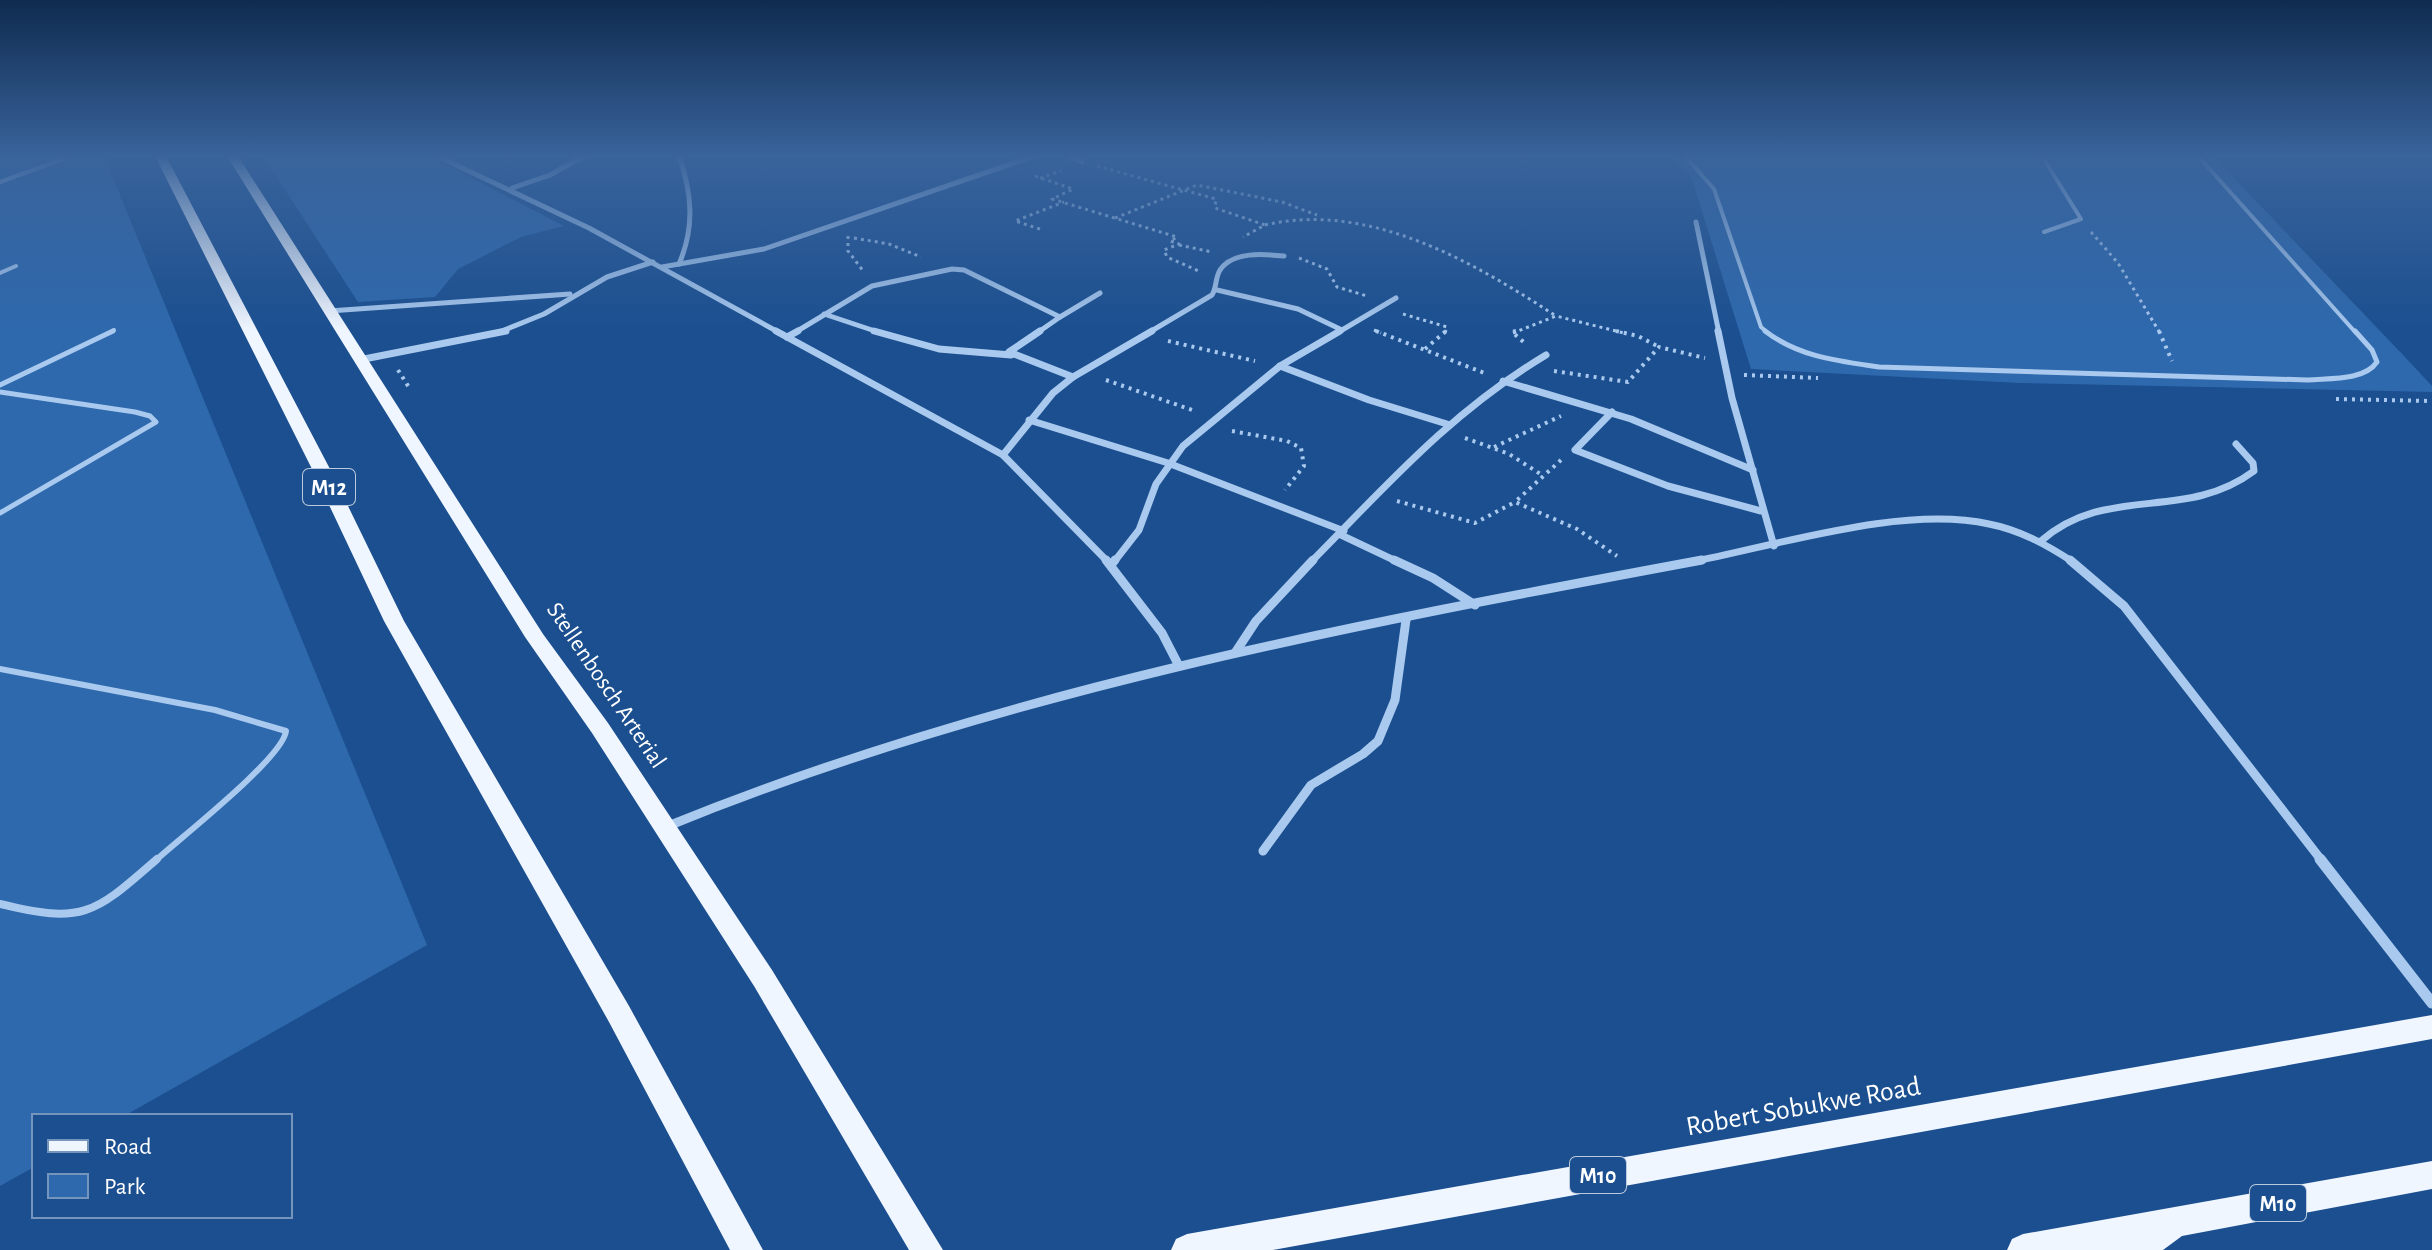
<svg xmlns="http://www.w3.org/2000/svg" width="2432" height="1250" viewBox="0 0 2432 1250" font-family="'Alegreya Sans',sans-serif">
<rect width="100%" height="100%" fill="#1b4f8f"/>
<g fill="#2e69ad">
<path d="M 0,156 L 104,156 L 427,945 L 124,1116 L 34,1116 L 34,1167 L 0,1186 Z"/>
<path d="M 263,156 L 429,156 L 564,226 L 521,237 L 458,269 L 435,297 L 358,302 Z"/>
<path d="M 1669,156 L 2213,156 L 2404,356 L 2432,386 L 2432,392 L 2020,383 L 1751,369 L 1691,176 Z"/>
</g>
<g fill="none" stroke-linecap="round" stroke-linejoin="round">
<g stroke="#a9c9ee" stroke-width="3" stroke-dasharray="3 4" stroke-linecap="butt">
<path d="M 1097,166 L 1216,199 L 1215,208 L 1265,225 L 1243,237"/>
<path d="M 1035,176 L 1073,189 L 1052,199 L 1177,237 L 1170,241 L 1179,244 L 1164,250 L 1167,257 L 1201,272"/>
<path d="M 1040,178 L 1061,171"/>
<path d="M 1115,218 L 1197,185 L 1282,202 L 1317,215"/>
<path d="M 1265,225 C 1368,201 1472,261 1556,316"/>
<path d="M 1040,229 L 1015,221 L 1064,202"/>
<path d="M 2091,232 L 2118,263 L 2160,333"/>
<path d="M 848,236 L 848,251 L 864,272"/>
<path d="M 854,238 L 889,244 L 921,257"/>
<path d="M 1179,245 L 1212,252"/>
<path d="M 1299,258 L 1327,269 L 1337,287 L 1367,296"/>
<path d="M 1403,314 L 1447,327 L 1445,333"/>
<path d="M 1374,330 L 1381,333"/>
<path d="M 1513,333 L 1556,316 L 1624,333"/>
</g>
<g stroke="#a9c9ee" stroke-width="4" stroke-dasharray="3 5" stroke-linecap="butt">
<path d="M 1376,331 L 1487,374"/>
<path d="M 1516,331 L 1512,332 L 1527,345"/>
<path d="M 1616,331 L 1638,336 L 1659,347"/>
<path d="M 2159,331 L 2172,361"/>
<path d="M 1168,341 L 1255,361"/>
<path d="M 1425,349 L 1446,331"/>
<path d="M 398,370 L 410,389"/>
<path d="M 1554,371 L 1628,382 L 1659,347 L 1705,358"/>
<path d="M 1744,375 L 1818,378"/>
<path d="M 1106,380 L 1195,411"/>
<path d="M 2336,399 L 2432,401"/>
<path d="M 1232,431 L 1287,441 L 1301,448 L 1304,466 L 1285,490"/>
<path d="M 1465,438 L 1509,454 L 1542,475"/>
<path d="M 1494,447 L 1561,416"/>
<path d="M 1561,460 L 1515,502 L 1577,529 L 1617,556"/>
<path d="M 1397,501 L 1475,523 L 1515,502"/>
</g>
<g stroke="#a9c9ee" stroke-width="4">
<path d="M 1685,156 L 1714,189 L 1761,327 L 1768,333"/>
<path d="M 2042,156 L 2081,219 L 2044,232"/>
<path d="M 2198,156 L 2356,333"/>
<path d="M 0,182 L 71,156"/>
<path d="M 0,273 L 16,266"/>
<path d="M 109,333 L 114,330"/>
</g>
<g stroke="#a9c9ee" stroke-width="5">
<path d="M 1765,331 C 1799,357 1838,361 1879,367 L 2308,380 C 2329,378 2364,381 2377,362 L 2372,350 L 2355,331"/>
<path d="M 0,385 L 113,331"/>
<path d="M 0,392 L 135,412 L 150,416 L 156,422 L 0,513"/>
</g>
<path stroke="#a9c9ee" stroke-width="6" d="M 0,669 L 215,710 L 286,731 C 283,758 180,838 155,861"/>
<path stroke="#a9c9ee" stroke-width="8" d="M 0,904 C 84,925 95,913 157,859"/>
<g stroke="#a9c9ee" stroke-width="5">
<path d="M 437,156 L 589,228 L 780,333"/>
<path d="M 679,156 C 692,193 695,227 679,264"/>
<path d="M 1068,156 L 1082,162"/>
<path d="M 512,188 L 550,175 L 584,156"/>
<path d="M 1696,222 L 1719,333"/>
<path d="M 662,267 L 764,249 L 1034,156"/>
<path d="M 1217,290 L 1298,309 L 1342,330"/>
<path d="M 329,311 L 570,294"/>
<path d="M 824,314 L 881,333"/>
<path d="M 1060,317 L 1100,293"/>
<path d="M 497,333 L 544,314 L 607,277 L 653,262"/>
<path d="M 794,333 L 872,286 L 952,269 L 964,270 L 1060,317 L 1037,333"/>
<path d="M 1148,333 L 1212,295 C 1217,287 1215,278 1220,270 C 1233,251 1264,254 1284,256"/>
<path d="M 1337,333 L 1396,298"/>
</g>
<g stroke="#a9c9ee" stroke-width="7">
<path d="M 776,331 L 1003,455 L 1108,562"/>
<path d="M 874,331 L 939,349 L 1011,355"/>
<path d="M 1040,331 L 1009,352 L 1073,377"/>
<path d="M 1718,331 L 1732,398 L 1774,546"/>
<path d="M 787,337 L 798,331"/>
<path d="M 359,360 L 506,331"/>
<path d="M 1280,366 L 1369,400 L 1447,424"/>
<path d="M 1503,381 L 1631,419 L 1753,470"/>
<path d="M 1612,412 L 1575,450 L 1668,486 L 1761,511"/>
<path d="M 1029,420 L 1168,463 L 1344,531"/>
<path d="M 1003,455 L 1053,393 L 1073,377 L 1152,331"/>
<path d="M 1341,535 L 1398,562"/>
<path d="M 2041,541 C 2107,483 2184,523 2254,471 L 2253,463 L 2236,444"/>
<path d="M 1114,562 L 1139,530 L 1156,484 L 1183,446 L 1280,366 L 1340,331"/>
<path d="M 1311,562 C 1388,484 1451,412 1546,355"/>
<path d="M 1691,562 C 1779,545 1903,505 1989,524 C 2020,530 2047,545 2073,562"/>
</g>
<g stroke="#a9c9ee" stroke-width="9">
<path d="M 1106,560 L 1162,633 L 1179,666"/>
<path d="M 1394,560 L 1433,578 L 1475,605"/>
<path d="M 2070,560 L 2124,606 L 2322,861"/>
<path d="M 1111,565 L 1115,560"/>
<path d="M 1235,653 L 1256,621 L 1313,560"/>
<path d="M 668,826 C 999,691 1352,625 1702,560"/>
<path d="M 1263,851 L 1311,785 L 1363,754 L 1378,741 L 1395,700 L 1406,620"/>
</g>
<path stroke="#a9c9ee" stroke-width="11" d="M 2320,859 L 2432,1003"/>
<g fill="#f0f6ff" fill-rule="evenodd">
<path d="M 155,156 L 166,156 L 330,469 L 404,621 L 629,1006 L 763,1250 L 730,1250 L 609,1022 L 384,621 L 312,469 Z"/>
<path d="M 227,156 L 238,156 L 543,634 L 608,723 L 772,970 L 943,1250 L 909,1250 L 754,986 L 592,733 L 525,637 Z"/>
<path d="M 2432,1015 L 2432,1039 L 1273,1250 L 1171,1250 L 1176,1239 L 1187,1234 Z"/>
<path d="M 2432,1161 L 2432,1189 L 2182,1236 L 2163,1250 L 2007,1250 L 2012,1239 L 2023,1234 Z"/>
</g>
</g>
<linearGradient id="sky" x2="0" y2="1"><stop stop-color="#0f2b4f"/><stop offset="0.47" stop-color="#39639b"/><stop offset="1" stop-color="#39639b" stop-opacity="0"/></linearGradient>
<rect width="2432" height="331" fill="url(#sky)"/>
<g text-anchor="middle" stroke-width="6" stroke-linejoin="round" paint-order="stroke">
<g fill="#1b4f8f" stroke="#bbcadd" stroke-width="2">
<rect x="303" y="469" width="52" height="36" rx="6"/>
<rect x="1570" y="1157" width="56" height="36" rx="6"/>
<rect x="2250" y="1185" width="56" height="36" rx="6"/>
</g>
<g font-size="22" font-weight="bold" fill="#fff">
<text x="329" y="495">M12</text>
<text x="1598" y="1183">M10</text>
<text x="2278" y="1211">M10</text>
</g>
<g font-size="24" fill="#fff" stroke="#1b4f8f">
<text transform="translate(607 685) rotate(56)" y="8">Stellenbosch Arterial</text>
</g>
<g font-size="28" fill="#fff" stroke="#1b4f8f">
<text transform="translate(1803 1105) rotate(-10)" y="10">Robert Sobukwe Road</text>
</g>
</g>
<rect x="32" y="1114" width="260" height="104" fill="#1b4f8f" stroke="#7695bc" stroke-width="2"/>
<rect x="48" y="1140" width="40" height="12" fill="#f0f6ff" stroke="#7695bc" stroke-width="2"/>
<text x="104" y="1154" font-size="24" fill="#ffffff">Road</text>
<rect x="48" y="1174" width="40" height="24" fill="#2e69ad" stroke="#7695bc" stroke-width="2"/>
<text x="104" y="1194" font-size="24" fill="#ffffff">Park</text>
</svg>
